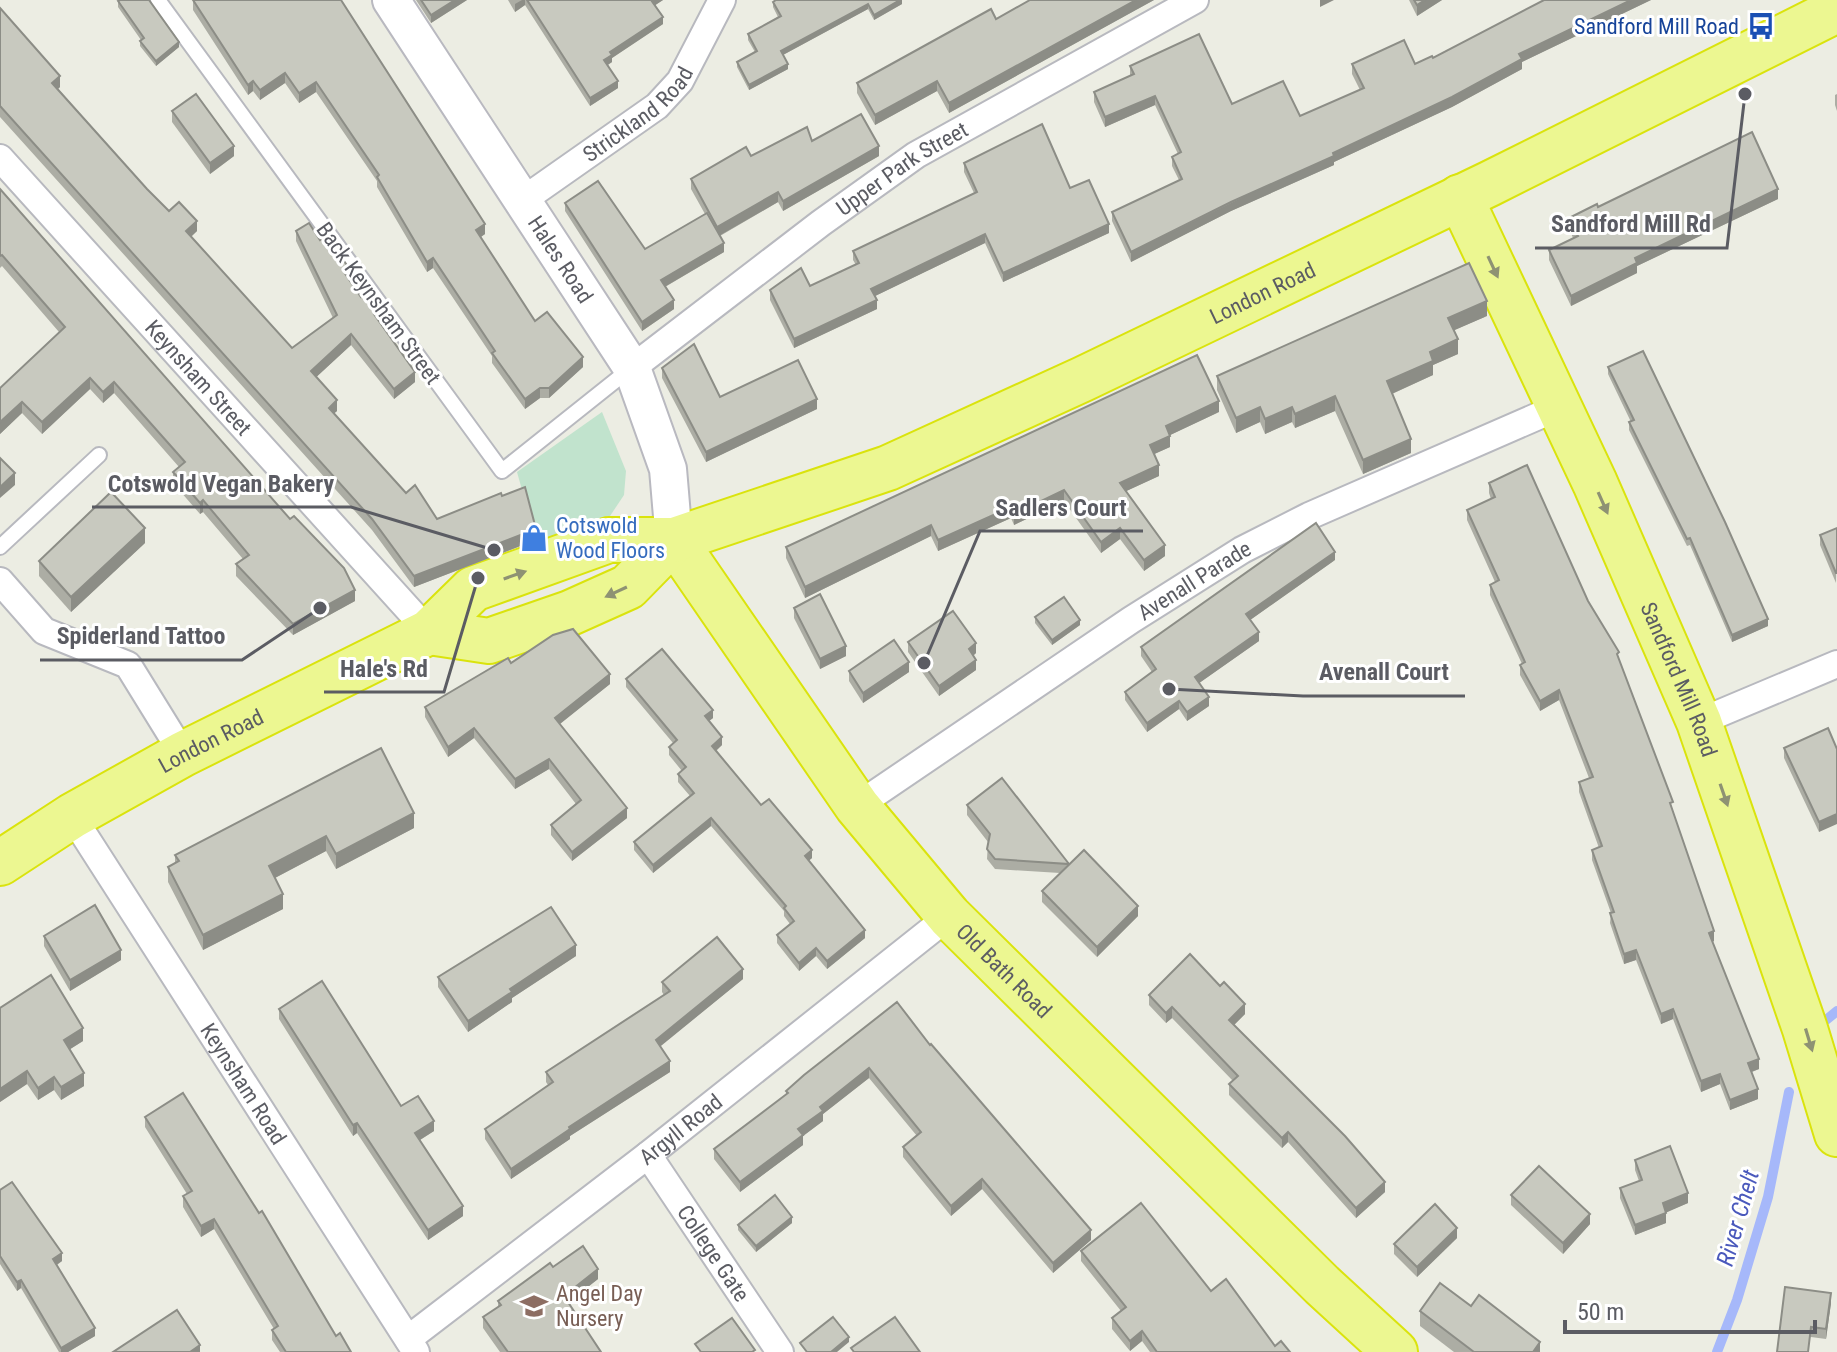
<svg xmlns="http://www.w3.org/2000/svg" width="1837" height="1352" viewBox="0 0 1837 1352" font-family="'Roboto Condensed',sans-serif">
<rect width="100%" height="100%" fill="#ecede3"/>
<path fill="#c1e3cd" d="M 602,412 L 626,471 L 624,495 L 608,519 L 538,547 L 517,472 Z"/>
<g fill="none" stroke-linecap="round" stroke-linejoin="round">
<g stroke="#a6b8fa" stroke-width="10">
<path d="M 1826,1020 L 1837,1011"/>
<path d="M 1717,1352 L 1737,1300 L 1768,1197 L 1789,1092"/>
</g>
<g stroke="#b8b9bf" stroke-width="18">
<g id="lane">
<path d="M 158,0 L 502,471 L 630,369"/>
<path d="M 0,547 L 99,455"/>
</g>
</g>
<g stroke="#b8b9bf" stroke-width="30">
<g id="street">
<path id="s1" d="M 0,158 L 429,632"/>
<path id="s2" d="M 523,200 L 657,106 L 680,81 L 722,0"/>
<path id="s3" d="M 632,368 L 821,223 L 916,155 L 1195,0"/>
<path d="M 0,581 L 44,631 L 128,665 L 183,754"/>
<path d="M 1699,722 L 1837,664"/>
<path id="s4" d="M 857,806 L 1131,620 L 1242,550 L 1309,516 L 1559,407"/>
<path id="s5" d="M 72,816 L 416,1352"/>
<path id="s6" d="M 648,1155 L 780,1352"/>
<path id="s7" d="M 408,1339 L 648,1155 L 949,916"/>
</g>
</g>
<g stroke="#b9b9c0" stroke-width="40">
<g id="secondary">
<path id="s8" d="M 391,0 L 632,368 L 668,469 L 674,540"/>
</g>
</g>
<g stroke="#dae30d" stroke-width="48">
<g id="highway">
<path id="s9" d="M 1460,197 L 1595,483 L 1699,722 L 1805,1029 L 1837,1134"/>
<path id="s10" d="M 674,540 L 857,806 L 949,916 L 1322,1285 L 1395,1352"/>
<path d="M 429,632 L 489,641 L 570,613 L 628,587 L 674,540"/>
<path id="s11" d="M 0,863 L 72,816 L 183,754 L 429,632 L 473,589 L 609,540 L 674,540 L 888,468 L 1083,379 L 1489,184 L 1837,10"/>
</g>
</g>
<use href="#lane" stroke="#fff" stroke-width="14"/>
<use href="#street" stroke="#fff" stroke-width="26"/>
<use href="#secondary" stroke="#fff" stroke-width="36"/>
<use href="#highway" stroke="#ecf791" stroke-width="44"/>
</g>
<g fill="#acada4">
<path d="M 193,0 L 341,0 L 485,234 L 481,237 L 535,321 L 583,367 L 549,398 L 540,398 L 525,409 L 492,363 L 492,356 L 433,268 L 427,272 L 377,187 L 377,181 L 316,92 L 299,103 L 285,83 L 260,100 L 253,91 L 248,95 L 193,10 Z"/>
<path d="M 416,0 L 467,0 L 431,23 Z"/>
<path d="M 508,0 L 663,0 L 655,5 L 663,24 L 612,58 L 612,62 L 608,65 L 618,88 L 590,106 L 525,5 L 515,12 Z"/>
<path d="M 902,0 L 902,4 L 874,20 L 868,9 L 783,55 L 788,69 L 749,90 L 737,67 L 737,62 L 755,52 L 748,40 L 748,34 L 778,17 L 773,7 L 773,2 Z"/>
<path d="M 1030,0 L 1154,0 L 949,113 L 937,91 L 875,125 L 857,93 L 857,83 L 996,19 Z"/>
<path d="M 1409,0 L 1442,0 L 1417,16 Z"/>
<path d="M 1544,0 L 1651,0 L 1522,62 L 1522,69 L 1452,107 L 1334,162 L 1334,165 L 1231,211 L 1131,262 L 1112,221 L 1112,212 L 1179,180 L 1172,166 L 1172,157 L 1178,154 L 1155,105 L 1105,127 L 1094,102 L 1094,92 L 1130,76 L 1130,66 L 1232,104 L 1300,116 L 1360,90 L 1352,74 L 1352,64 L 1415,64 L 1433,58 Z"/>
<path d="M 118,1 L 179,47 L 156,66 L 140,46 L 140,41 L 141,40 L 118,7 Z"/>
<path d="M 0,8 L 60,87 L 58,89 L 147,189 L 169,211 L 197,231 L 191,237 L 292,348 L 333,318 L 296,241 L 296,231 L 349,279 L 379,319 L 415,382 L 394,399 L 351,345 L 316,377 L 337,411 L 334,413 L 406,493 L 437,519 L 502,496 L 536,540 L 414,587 L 372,530 L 0,117 Z"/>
<path d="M 1837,94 L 1837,111 L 1835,105 L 1835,95 Z"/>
<path d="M 172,111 L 234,156 L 210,174 L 172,122 Z"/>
<path d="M 812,141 L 879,156 L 783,211 L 778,202 L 720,236 L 724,252 L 665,287 L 674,309 L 642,331 L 565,211 L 565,203 L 645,249 L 705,214 L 691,189 L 691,179 L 751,156 Z"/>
<path d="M 964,163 L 1070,188 L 1109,233 L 1003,282 L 985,243 L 875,296 L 877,309 L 794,348 L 770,300 L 770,290 L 810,286 L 856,265 L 853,260 L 853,251 L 974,193 L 964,172 Z"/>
<path d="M 0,189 L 355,601 L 293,635 L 236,576 L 236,564 L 243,559 L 203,512 L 200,514 L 173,483 L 173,472 L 179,467 L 114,393 L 103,403 L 90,389 L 42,434 L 22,413 L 0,434 L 0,388 L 59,332 L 2,266 L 0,268 Z"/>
<path d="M 1778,199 L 1637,266 L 1637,273 L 1571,306 L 1549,260 L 1549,250 L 1573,238 L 1569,228 L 1569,218 L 1598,207 Z"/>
<path d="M 1487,316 L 1454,330 L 1458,354 L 1433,365 L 1433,375 L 1392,394 L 1411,453 L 1363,474 L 1335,411 L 1295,428 L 1292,422 L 1265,434 L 1260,422 L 1236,433 L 1217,390 L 1217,376 Z"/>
<path d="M 1608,367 L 1768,626 L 1732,642 L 1690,545 L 1687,546 L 1629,430 L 1629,422 L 1631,422 L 1608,374 Z"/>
<path d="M 662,368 L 720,397 L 817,409 L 706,462 L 662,378 Z"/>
<path d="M 1219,412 L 1170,435 L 1170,447 L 1154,454 L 1159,476 L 1126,491 L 1165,556 L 1144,571 L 1120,539 L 1101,553 L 1064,501 L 1014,525 L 1011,518 L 938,551 L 931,536 L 805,598 L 786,558 L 786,547 Z"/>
<path d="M 1489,483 L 1588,601 L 1619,660 L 1673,811 L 1714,941 L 1712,942 L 1759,1069 L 1752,1072 L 1758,1099 L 1730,1110 L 1720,1084 L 1701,1092 L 1673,1019 L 1661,1024 L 1636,960 L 1624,964 L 1610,923 L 1611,913 L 1592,860 L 1592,850 L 1599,848 L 1579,792 L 1579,782 L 1589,778 L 1559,700 L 1540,711 L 1520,675 L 1520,665 L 1522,664 L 1490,595 L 1490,585 L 1495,582 L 1467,520 L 1467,510 L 1491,499 L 1489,493 Z"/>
<path d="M 1837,528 L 1836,583 L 1820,545 L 1820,535 Z"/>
<path d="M 145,543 L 71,612 L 39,576 L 39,561 Z"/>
<path d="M 1335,560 L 1250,620 L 1259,641 L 1199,683 L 1209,706 L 1187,721 L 1179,709 L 1147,732 L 1125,700 L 1125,692 L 1152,672 L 1141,656 L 1141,647 Z"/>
<path d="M 794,608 L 846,656 L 820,669 L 794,618 Z"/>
<path d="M 1035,617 L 1080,625 L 1052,645 L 1035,623 Z"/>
<path d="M 908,642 L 976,653 L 973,656 L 976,670 L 939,696 L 908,652 Z"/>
<path d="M 511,663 L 610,684 L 559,724 L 627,818 L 572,861 L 551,835 L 551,825 L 576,804 L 549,769 L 515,789 L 474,738 L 448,757 L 425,717 L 425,707 Z"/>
<path d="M 849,671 L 909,672 L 863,703 L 849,681 Z"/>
<path d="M 626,679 L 713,718 L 709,721 L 722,745 L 716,751 L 761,805 L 812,858 L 808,861 L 865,938 L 827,969 L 816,956 L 799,971 L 777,943 L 777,935 L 790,924 L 784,916 L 784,911 L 711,826 L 653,873 L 634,850 L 634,842 L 690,796 L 678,782 L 678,774 L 682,771 L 669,755 L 669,747 L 673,743 L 626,687 Z"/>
<path d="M 1828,728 L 1819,832 L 1784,758 L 1784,748 Z"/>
<path d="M 381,748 L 414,828 L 336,869 L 326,851 L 275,878 L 283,909 L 203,950 L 168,882 L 168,867 L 175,863 L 175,855 Z"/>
<path d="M 967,805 L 1069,864 L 1138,916 L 1097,957 L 1042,902 L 1042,891 L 1060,873 L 995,869 L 987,859 L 988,842 L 967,815 Z"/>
<path d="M 44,936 L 121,960 L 70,991 L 44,946 Z"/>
<path d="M 576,956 L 512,998 L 512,1002 L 468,1032 L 438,987 L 438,977 Z"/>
<path d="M 743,979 L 660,1046 L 670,1072 L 570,1136 L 570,1139 L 511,1179 L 485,1139 L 485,1129 L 548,1085 L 546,1082 L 546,1072 L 664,995 L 662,992 L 662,982 Z"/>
<path d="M 1149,995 L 1245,1014 L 1234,1025 L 1385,1192 L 1356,1218 L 1288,1142 L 1282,1148 L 1229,1095 L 1229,1084 L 1233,1081 L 1172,1018 L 1166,1023 L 1149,1005 Z"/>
<path d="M 0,1008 L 83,1041 L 70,1049 L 84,1086 L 61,1100 L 54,1090 L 38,1100 L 27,1084 L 0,1102 Z"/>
<path d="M 279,1009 L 434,1131 L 420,1140 L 463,1216 L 428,1240 L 357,1133 L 353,1136 L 279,1019 Z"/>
<path d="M 930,1045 L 1091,1240 L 1053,1273 L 982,1189 L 951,1216 L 903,1157 L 903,1147 L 917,1136 L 869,1078 L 823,1114 L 823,1121 L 803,1136 L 803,1145 L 740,1192 L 714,1159 L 714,1149 L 786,1095 L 786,1091 Z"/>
<path d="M 145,1117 L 336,1336 L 351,1352 L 280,1352 L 272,1340 L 272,1330 L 274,1329 L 214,1229 L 201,1237 L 183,1207 L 183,1196 L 187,1194 L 145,1127 Z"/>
<path d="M 1635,1160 L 1688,1203 L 1666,1212 L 1666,1223 L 1635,1235 L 1620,1198 L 1620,1188 L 1639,1181 L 1635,1170 Z"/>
<path d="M 0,1190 L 62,1261 L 57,1265 L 95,1336 L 68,1352 L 59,1352 L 21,1288 L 17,1291 L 0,1264 Z"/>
<path d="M 1511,1195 L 1590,1224 L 1563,1254 L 1511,1205 Z"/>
<path d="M 792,1223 L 756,1252 L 738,1230 L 738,1225 Z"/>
<path d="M 1457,1238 L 1417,1277 L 1394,1254 L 1394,1244 Z"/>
<path d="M 1081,1251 L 1211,1291 L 1275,1346 L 1290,1352 L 1150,1352 L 1142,1341 L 1130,1351 L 1112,1329 L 1112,1318 L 1121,1311 L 1081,1261 Z"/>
<path d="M 553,1267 L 598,1279 L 568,1302 L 601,1352 L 500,1352 L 483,1328 L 483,1317 L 498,1307 L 498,1301 Z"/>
<path d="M 1831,1303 L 1826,1339 L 1811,1337 L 1777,1352 Z"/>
<path d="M 1471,1306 L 1540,1352 L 1454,1352 L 1420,1326 L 1420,1311 Z"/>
</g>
<g fill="#8c8d86">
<path d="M 455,0 L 467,0 L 431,23 L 431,15 Z"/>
<path d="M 522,0 L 525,0 L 525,5 L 515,12 L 515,4 Z"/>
<path d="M 651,0 L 663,0 L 651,8 Z"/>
<path d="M 900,0 L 902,0 L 902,4 L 874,20 L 874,15 Z"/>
<path d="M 1136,0 L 1154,0 L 949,113 L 949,103 Z"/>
<path d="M 1320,0 L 1334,0 L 1320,7 Z"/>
<path d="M 1425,0 L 1442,0 L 1417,16 L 1417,5 Z"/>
<path d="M 1631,0 L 1651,0 L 1522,62 L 1522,69 L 1452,107 L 1334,162 L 1334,165 L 1231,211 L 1131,262 L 1131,252 L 1333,153 L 1519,54 Z"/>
<path d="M 868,4 L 868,9 L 781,56 L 781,51 Z"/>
<path d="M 663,17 L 663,24 L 612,58 L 612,62 L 604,67 L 604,60 L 610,52 Z"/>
<path d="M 179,42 L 179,47 L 156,66 L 156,61 Z"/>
<path d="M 788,64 L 788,69 L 749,90 L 749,85 Z"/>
<path d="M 285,73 L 285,83 L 260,100 L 260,90 Z"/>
<path d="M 60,76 L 60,87 L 52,94 L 52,83 Z"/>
<path d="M 253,81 L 253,91 L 248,95 L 248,85 Z"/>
<path d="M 618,81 L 618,88 L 590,106 L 590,98 Z"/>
<path d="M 937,81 L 937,91 L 875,125 L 875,115 Z"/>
<path d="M 316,82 L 316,92 L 299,103 L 299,93 Z"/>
<path d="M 1155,96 L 1155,105 L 1105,127 L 1105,117 Z"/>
<path d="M 234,146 L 234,156 L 210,174 L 210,163 Z"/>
<path d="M 879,146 L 879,156 L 783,211 L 783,201 Z"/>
<path d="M 1778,189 L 1778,199 L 1637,266 L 1637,273 L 1571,306 L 1571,296 L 1635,258 Z"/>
<path d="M 778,192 L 778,202 L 717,237 L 717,227 Z"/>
<path d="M 197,221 L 197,231 L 186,241 L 186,231 Z"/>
<path d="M 485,224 L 485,234 L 476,240 L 476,230 Z"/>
<path d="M 1109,224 L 1109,233 L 1003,282 L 1003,273 Z"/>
<path d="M 985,234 L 985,243 L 871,298 L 871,289 Z"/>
<path d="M 724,243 L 724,252 L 661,289 L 661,280 Z"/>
<path d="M 433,258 L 433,268 L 427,272 L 427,262 Z"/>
<path d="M 349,268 L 349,279 L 344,272 Z"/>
<path d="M 674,300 L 674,309 L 642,331 L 642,322 Z"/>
<path d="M 877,300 L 877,309 L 794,348 L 794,339 Z"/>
<path d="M 1487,301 L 1487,316 L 1448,333 L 1448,318 Z"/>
<path d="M 379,309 L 379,319 L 374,324 L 374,314 Z"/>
<path d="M 351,334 L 351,345 L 311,382 L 311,371 Z"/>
<path d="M 1458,339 L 1458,354 L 1433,365 L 1433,375 L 1387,396 L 1387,381 L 1430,352 Z"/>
<path d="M 583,357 L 583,367 L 549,398 L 549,388 Z"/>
<path d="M 415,372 L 415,382 L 394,399 L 394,389 Z"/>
<path d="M 90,378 L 90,389 L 42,434 L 42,422 Z"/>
<path d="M 114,382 L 114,393 L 103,403 L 103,392 Z"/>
<path d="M 540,388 L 540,398 L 525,409 L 525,399 Z"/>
<path d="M 1335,396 L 1335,411 L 1295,428 L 1295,414 Z"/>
<path d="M 817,399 L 817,409 L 706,462 L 706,452 Z"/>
<path d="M 337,400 L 337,411 L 329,418 L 329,408 Z"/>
<path d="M 1219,401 L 1219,412 L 1166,437 L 1166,426 Z"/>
<path d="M 22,402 L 22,413 L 0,434 L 0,422 Z"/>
<path d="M 1260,407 L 1260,422 L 1236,433 L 1236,418 Z"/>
<path d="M 1292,407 L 1292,422 L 1265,434 L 1265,419 Z"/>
<path d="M 1170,436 L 1170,447 L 1150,456 L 1150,445 Z"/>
<path d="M 1411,439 L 1411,453 L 1363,474 L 1363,460 Z"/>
<path d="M 1159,465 L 1159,476 L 1120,494 L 1120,483 Z"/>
<path d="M 15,473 L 15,485 L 0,498 L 0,487 Z"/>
<path d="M 1064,490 L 1064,501 L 1014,525 L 1014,514 Z"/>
<path d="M 203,500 L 203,512 L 200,514 L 200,503 Z"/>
<path d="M 1011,507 L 1011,518 L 938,551 L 938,540 Z"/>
<path d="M 931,525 L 931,536 L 805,598 L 805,587 Z"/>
<path d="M 145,528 L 145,543 L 71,612 L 71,597 Z"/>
<path d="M 1120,528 L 1120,539 L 1101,553 L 1101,542 Z"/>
<path d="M 536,529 L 536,540 L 414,587 L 414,576 Z"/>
<path d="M 1165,545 L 1165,556 L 1144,571 L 1144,560 Z"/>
<path d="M 1335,552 L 1335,560 L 1246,623 L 1246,614 Z"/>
<path d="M 355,590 L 355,601 L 293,635 L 293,624 Z"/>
<path d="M 1768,619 L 1768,626 L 1732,642 L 1732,635 Z"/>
<path d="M 1080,620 L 1080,625 L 1052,645 L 1052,640 Z"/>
<path d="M 1259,632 L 1259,641 L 1195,686 L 1195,677 Z"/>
<path d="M 976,643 L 976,653 L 969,659 L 969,649 Z"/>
<path d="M 846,646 L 846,656 L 820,669 L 820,659 Z"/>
<path d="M 976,660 L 976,670 L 939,696 L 939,686 Z"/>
<path d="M 909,662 L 909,672 L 863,703 L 863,693 Z"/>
<path d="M 610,674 L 610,684 L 555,728 L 555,718 Z"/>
<path d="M 1559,690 L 1559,700 L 1540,711 L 1540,701 Z"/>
<path d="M 1209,697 L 1209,706 L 1187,721 L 1187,712 Z"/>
<path d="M 1179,701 L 1179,709 L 1147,732 L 1147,723 Z"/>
<path d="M 713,710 L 713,718 L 705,724 L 705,716 Z"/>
<path d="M 474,728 L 474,738 L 448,757 L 448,747 Z"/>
<path d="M 722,737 L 722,745 L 712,754 L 712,746 Z"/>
<path d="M 549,759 L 549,769 L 515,789 L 515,779 Z"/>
<path d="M 627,808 L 627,818 L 572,861 L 572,852 Z"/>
<path d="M 414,813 L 414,828 L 336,869 L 336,854 Z"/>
<path d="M 1837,814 L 1837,824 L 1819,832 L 1819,822 Z"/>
<path d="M 711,818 L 711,826 L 653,873 L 653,865 Z"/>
<path d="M 326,836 L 326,851 L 269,881 L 269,866 Z"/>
<path d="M 812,850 L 812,858 L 805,864 L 805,856 Z"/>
<path d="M 283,894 L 283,909 L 203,950 L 203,935 Z"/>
<path d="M 1138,906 L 1138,916 L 1097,957 L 1097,947 Z"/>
<path d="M 865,930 L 865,938 L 827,969 L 827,961 Z"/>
<path d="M 1714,931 L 1714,941 L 1709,943 L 1709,933 Z"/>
<path d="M 576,945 L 576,956 L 512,998 L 512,1002 L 468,1032 L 468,1021 L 510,989 Z"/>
<path d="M 816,948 L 816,956 L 799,971 L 799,963 Z"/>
<path d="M 121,950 L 121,960 L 70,991 L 70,980 Z"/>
<path d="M 1636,950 L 1636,960 L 1624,964 L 1624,954 Z"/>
<path d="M 743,969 L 743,979 L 656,1050 L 656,1040 Z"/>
<path d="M 1245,1004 L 1245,1014 L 1229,1030 L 1229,1020 Z"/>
<path d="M 1172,1007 L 1172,1018 L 1166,1023 L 1166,1013 Z"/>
<path d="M 1673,1009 L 1673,1019 L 1661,1024 L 1661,1014 Z"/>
<path d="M 83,1028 L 83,1041 L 64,1053 L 64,1040 Z"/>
<path d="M 1759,1059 L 1759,1069 L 1748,1073 L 1748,1063 Z"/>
<path d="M 670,1061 L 670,1072 L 570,1136 L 570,1139 L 511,1179 L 511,1169 L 569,1127 Z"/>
<path d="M 869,1068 L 869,1078 L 823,1114 L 823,1121 L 803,1136 L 803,1145 L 740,1192 L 740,1182 L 798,1129 L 820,1107 Z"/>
<path d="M 27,1071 L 27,1084 L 0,1102 L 0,1089 Z"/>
<path d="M 84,1073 L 84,1086 L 61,1100 L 61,1087 Z"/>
<path d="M 1720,1074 L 1720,1084 L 1701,1092 L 1701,1081 Z"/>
<path d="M 54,1077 L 54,1090 L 38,1100 L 38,1088 Z"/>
<path d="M 1758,1089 L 1758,1099 L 1730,1110 L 1730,1100 Z"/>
<path d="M 434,1121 L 434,1131 L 415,1143 L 415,1133 Z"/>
<path d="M 357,1123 L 357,1133 L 353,1136 L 353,1125 Z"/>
<path d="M 1288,1132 L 1288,1142 L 1282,1148 L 1282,1138 Z"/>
<path d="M 982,1179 L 982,1189 L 951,1216 L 951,1206 Z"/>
<path d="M 1385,1182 L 1385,1192 L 1356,1218 L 1356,1208 Z"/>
<path d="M 1688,1193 L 1688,1203 L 1663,1214 L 1663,1203 Z"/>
<path d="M 463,1206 L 463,1216 L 428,1240 L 428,1230 Z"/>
<path d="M 1666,1213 L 1666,1223 L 1635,1235 L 1635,1225 Z"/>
<path d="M 1590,1214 L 1590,1224 L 1563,1254 L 1563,1243 Z"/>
<path d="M 792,1217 L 792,1223 L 756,1252 L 756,1246 Z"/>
<path d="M 214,1219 L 214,1229 L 201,1237 L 201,1226 Z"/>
<path d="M 1457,1228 L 1457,1238 L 1417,1277 L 1417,1267 Z"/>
<path d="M 1091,1230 L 1091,1240 L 1053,1273 L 1053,1263 Z"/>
<path d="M 62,1253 L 62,1261 L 53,1267 L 53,1259 Z"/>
<path d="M 598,1269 L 598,1279 L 564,1306 L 564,1296 Z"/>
<path d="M 21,1280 L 21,1288 L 17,1291 L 17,1282 Z"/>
<path d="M 1831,1293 L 1831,1303 L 1826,1339 L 1826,1329 Z"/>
<path d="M 95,1328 L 95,1336 L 68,1352 L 61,1352 L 61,1348 Z"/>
<path d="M 1142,1331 L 1142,1341 L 1130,1351 L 1130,1341 Z"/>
<path d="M 849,1337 L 849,1342 L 837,1352 L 831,1352 Z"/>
<path d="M 1540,1342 L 1540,1352 L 1532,1352 Z"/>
<path d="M 200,1345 L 200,1352 L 190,1352 Z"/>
</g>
<g fill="#c8c9bf" stroke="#8c8d86" stroke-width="2">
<path d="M 120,0 L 149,0 L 179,42 L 156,61 L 140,41 L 144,38 L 118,1 Z"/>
<path d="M 193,0 L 341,0 L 485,224 L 476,230 L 535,321 L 547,312 L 583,357 L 549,388 L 540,388 L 525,399 L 492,353 L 495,351 L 433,258 L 427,262 L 377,177 L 379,175 L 316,82 L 299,93 L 285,73 L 260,90 L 253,81 L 248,85 Z"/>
<path d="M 421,0 L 455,0 L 431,15 Z"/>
<path d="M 527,0 L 651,0 L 663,17 L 610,52 L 612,55 L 604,60 L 618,81 L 590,98 Z"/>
<path d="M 776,0 L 900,0 L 874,15 L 868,4 L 781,51 L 788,64 L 749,85 L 737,62 L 757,51 L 748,34 L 781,16 L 773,2 Z"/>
<path d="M 1030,0 L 1136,0 L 949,103 L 937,81 L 875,115 L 857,83 L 991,9 L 996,19 Z"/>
<path d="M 1414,0 L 1425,0 L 1417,5 Z"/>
<path d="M 1544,0 L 1631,0 L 1519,54 L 1522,59 L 1452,97 L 1333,153 L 1334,156 L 1231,202 L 1131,252 L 1112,212 L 1182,179 L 1172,157 L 1181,152 L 1155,96 L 1105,117 L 1094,92 L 1134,74 L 1130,66 L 1199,34 L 1232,104 L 1283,81 L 1300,116 L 1364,88 L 1352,64 L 1404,40 L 1415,64 L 1432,56 L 1433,58 Z"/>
<path d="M 0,8 L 60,76 L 52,83 L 147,189 L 169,211 L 179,202 L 197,221 L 186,231 L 292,348 L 337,315 L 296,231 L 309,223 L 320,240 L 326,236 L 349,268 L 344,272 L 361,297 L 367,293 L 379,309 L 374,314 L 415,372 L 394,389 L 351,334 L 311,371 L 337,400 L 329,408 L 406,493 L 415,485 L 437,519 L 501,493 L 502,496 L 525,487 L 536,529 L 414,576 L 372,519 L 0,106 Z"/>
<path d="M 196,94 L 234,146 L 210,163 L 172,111 Z"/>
<path d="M 861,114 L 879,146 L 783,201 L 778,192 L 717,227 L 691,179 L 746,147 L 751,156 L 807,127 L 812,141 Z"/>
<path d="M 1042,124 L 1070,188 L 1089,180 L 1109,224 L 1003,273 L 985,234 L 871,289 L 877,300 L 794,339 L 770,290 L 801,268 L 810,286 L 859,263 L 853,251 L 977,192 L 964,163 Z"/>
<path d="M 1752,132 L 1778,189 L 1635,258 L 1637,263 L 1571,296 L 1549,250 L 1578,236 L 1569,218 L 1597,204 L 1598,207 Z"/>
<path d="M 598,181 L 645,249 L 707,213 L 724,243 L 661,280 L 674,300 L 642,322 L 565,203 Z"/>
<path d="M 0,189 L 290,519 L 294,516 L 344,568 L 355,590 L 293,624 L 236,564 L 249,555 L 203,500 L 200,503 L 173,472 L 185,462 L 114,382 L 103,392 L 90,378 L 42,422 L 22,402 L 0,422 L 0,388 L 65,327 L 2,255 L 0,256 Z"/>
<path d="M 1469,263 L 1487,301 L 1448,318 L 1458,339 L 1430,352 L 1433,361 L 1387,381 L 1411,439 L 1363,460 L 1335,396 L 1295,414 L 1292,407 L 1265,419 L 1260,407 L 1236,418 L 1217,376 Z"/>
<path d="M 694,344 L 720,397 L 798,360 L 817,399 L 706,452 L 662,368 Z"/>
<path d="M 1643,351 L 1725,522 L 1768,619 L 1732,635 L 1690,538 L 1687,539 L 1629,422 L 1634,420 L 1608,367 Z"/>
<path d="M 1197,355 L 1219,401 L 1166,426 L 1170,436 L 1150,445 L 1159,465 L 1120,483 L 1165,545 L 1144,560 L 1120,528 L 1101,542 L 1064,490 L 1014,514 L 1011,507 L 938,540 L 931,525 L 805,587 L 786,547 Z"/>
<path d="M 0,458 L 15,473 L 0,487 Z"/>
<path d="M 1527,465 L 1588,601 L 1619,652 L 1617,654 L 1673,802 L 1670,803 L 1714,931 L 1709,933 L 1759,1059 L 1748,1063 L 1758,1089 L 1730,1100 L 1720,1074 L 1701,1081 L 1673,1009 L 1661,1014 L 1636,950 L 1624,954 L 1610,913 L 1614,912 L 1592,850 L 1602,846 L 1579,782 L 1593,777 L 1559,690 L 1540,701 L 1520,665 L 1525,662 L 1490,585 L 1499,580 L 1467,510 L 1495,497 L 1489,483 Z"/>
<path d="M 111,492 L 145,528 L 71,597 L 39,561 Z"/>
<path d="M 1316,523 L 1335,552 L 1246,614 L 1259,632 L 1195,677 L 1209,697 L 1187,712 L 1179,701 L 1147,723 L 1125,692 L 1156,669 L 1141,647 Z"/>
<path d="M 1837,528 L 1837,573 L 1836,573 L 1820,535 Z"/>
<path d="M 820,594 L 846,646 L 820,659 L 794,608 Z"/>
<path d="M 1064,597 L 1080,620 L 1052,640 L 1035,617 Z"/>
<path d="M 953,611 L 976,643 L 969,649 L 976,660 L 939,686 L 908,642 Z"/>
<path d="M 573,629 L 610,674 L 555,718 L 627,808 L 572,852 L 551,825 L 581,800 L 549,759 L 515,779 L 474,728 L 448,747 L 425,707 L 508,658 L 511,663 L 553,635 Z"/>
<path d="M 894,640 L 909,662 L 863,693 L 849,671 Z"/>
<path d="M 662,649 L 713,710 L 705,716 L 722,737 L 712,746 L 761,805 L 769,799 L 812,850 L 805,856 L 865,930 L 827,961 L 816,948 L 799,963 L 777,935 L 794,921 L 784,908 L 786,906 L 711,818 L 653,865 L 634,842 L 694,793 L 678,774 L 686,767 L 669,747 L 677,740 L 626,679 Z"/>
<path d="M 1828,728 L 1837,749 L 1837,814 L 1819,822 L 1784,748 Z"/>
<path d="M 381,748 L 414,813 L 336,854 L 326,836 L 269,866 L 283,894 L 203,935 L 168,867 L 179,861 L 175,855 Z"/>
<path d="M 1002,778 L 1069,864 L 995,859 L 987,849 L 990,834 L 967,805 Z"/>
<path d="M 1084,850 L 1138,906 L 1097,947 L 1042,891 Z"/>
<path d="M 95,905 L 121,950 L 70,980 L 44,936 Z"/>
<path d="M 551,907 L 576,945 L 510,989 L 512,992 L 468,1021 L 438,977 Z"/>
<path d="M 717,937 L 743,969 L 656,1040 L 670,1061 L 569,1127 L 570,1129 L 511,1169 L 485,1129 L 553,1082 L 546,1072 L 670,991 L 662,982 Z"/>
<path d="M 1190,954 L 1220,986 L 1224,982 L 1245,1004 L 1229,1020 L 1345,1136 L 1385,1182 L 1356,1208 L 1288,1132 L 1282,1138 L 1229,1084 L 1238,1076 L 1172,1007 L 1166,1013 L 1149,995 Z"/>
<path d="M 51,975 L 83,1028 L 64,1040 L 84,1073 L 61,1087 L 54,1077 L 38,1088 L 27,1071 L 0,1089 L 0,1008 Z"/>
<path d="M 322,981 L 401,1106 L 418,1096 L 434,1121 L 415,1133 L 463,1206 L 428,1230 L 357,1123 L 353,1125 L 279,1009 Z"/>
<path d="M 897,1002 L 930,1045 L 931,1044 L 1091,1230 L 1053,1263 L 982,1179 L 951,1206 L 903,1147 L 921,1132 L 869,1068 L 820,1107 L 823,1111 L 798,1129 L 803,1135 L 740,1182 L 714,1149 L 788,1093 L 786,1091 L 804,1075 Z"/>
<path d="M 183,1093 L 259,1213 L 262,1211 L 336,1336 L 340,1333 L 351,1352 L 286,1352 L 272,1330 L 278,1326 L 214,1219 L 201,1226 L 183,1196 L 192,1191 L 145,1117 Z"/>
<path d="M 1670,1146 L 1688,1193 L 1663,1203 L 1666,1213 L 1635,1225 L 1620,1188 L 1642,1180 L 1635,1160 Z"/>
<path d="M 1539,1166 L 1590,1214 L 1563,1243 L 1511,1195 Z"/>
<path d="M 12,1182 L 62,1253 L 53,1259 L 95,1328 L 61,1348 L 21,1280 L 17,1282 L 0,1256 L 0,1190 Z"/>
<path d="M 775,1195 L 792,1217 L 756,1246 L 738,1225 Z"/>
<path d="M 1141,1203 L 1211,1291 L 1226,1279 L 1275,1346 L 1281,1341 L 1290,1352 L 1157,1352 L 1142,1331 L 1130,1341 L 1112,1318 L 1126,1307 L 1081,1251 Z"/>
<path d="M 1435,1204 L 1457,1228 L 1417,1267 L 1394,1244 Z"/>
<path d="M 583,1246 L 598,1269 L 564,1296 L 601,1352 L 508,1352 L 483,1317 L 501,1305 L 498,1301 L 550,1263 L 553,1267 Z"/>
<path d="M 1440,1283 L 1471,1306 L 1479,1295 L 1540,1342 L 1533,1352 L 1474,1352 L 1420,1311 Z"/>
<path d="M 1785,1287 L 1831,1293 L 1826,1329 L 1811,1327 L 1808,1352 L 1777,1352 Z"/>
<path d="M 177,1310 L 200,1345 L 190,1352 L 113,1352 Z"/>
<path d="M 833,1317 L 849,1337 L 831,1352 L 807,1352 L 800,1343 Z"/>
<path d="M 895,1317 L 920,1352 L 854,1352 L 851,1348 Z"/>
<path d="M 732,1318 L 755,1350 L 752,1352 L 701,1352 L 695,1344 Z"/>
</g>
<defs><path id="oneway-solid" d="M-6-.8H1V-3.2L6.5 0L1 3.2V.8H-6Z" transform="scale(2)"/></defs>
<g fill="#8e9273">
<use href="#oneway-solid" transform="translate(1493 267) rotate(65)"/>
<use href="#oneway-solid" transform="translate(1603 503) rotate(66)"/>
<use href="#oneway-solid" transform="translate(515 575) rotate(-19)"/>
<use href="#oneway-solid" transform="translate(616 592) rotate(155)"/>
<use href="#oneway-solid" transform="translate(1724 795) rotate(71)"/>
<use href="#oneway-solid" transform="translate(1809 1040) rotate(73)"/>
</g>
<defs>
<g id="bus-bare" transform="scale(2.16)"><path d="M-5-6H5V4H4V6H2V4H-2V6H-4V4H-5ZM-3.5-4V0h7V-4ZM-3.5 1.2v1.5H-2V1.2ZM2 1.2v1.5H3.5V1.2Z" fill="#1a4fb4" stroke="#fff" stroke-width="2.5" paint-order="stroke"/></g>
<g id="shop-bare" transform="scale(2.16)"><path d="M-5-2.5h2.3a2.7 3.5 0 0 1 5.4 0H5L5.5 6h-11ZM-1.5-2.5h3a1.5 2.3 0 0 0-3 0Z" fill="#3f7fe0" stroke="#fff" stroke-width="2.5" paint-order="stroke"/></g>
<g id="school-bare" transform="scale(2.16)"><path d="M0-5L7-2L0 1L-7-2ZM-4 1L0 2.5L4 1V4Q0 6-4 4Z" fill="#8d6e63" stroke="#fff" stroke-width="2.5" paint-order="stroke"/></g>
</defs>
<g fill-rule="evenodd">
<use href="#bus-bare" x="1761" y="26"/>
<use href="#shop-bare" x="534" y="538"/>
<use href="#school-bare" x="534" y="1306"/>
</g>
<g text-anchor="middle" stroke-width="6" stroke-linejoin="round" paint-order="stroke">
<g font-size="22" fill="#164399" stroke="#fff" text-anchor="end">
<text x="1739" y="34">Sandford Mill Road</text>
</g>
<g font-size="22" fill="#5b5c63" stroke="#fff">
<text dy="8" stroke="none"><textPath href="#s2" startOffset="144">Strickland Road</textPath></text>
<text dy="8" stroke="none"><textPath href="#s3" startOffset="336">Upper Park Street</textPath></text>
<text dy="8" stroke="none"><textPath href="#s8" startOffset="310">Hales Road</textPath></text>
<text dy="8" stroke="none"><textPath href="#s11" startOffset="1398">London Road</textPath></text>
<text transform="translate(379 303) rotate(54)" y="8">Back Keynsham Street</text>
<text dy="8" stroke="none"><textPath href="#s1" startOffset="296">Keynsham Street</textPath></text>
<text dy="8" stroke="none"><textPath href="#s4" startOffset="406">Avenall Parade</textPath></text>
<text dy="8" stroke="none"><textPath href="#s9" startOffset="530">Sandford Mill Road</textPath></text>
<text dy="8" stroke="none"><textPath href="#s11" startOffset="244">London Road</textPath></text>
<text dy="8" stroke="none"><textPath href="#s10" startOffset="544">Old Bath Road</textPath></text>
<text dy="8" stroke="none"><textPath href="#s5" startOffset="318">Keynsham Road</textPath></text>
<text dy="8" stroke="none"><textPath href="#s7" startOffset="344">Argyll Road</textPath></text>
<text dy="8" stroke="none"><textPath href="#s6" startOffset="118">College Gate</textPath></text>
</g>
<g font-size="22" fill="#366cbe" stroke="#fff" text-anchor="start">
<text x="556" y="533">Cotswold<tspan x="556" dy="25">Wood Floors</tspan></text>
</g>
<g font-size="22" fill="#785e54" stroke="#fff" text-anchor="start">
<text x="556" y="1301">Angel Day<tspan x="556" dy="25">Nursery</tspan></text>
</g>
<g font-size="24" font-style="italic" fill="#4a59bc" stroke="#fff">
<text transform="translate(1738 1218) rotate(-74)" y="8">River Chelt</text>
</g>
</g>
<path fill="none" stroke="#5b5c63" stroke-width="3" d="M1745 94L1727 248H1535M494 550L351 507H92M924 663L980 531H1143M320 608L242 660H40M478 578L444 692H324M1169 689L1303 696H1465"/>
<g fill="#5b5c63" stroke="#fff" stroke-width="3">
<circle cx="1745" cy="94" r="8"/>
<circle cx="494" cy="550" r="8"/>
<circle cx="924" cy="663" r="8"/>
<circle cx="320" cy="608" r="8"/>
<circle cx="478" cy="578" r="8"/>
<circle cx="1169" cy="689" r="8"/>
</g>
<g font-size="24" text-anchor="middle" font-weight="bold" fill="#5b5c63" stroke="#fff" stroke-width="6" stroke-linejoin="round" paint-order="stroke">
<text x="1631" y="232">Sandford Mill Rd</text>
<text x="221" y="492">Cotswold Vegan Bakery</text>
<text x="1061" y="516">Sadlers Court</text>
<text x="141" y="644">Spiderland Tattoo</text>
<text x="384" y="677">Hale's Rd</text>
<text x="1384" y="680">Avenall Court</text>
</g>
<path d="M1565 1320v12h250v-12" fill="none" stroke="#5b5c63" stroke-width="4"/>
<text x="1577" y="1320" font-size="24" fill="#5b5c63" stroke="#ffffff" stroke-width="6" paint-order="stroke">50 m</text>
</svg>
